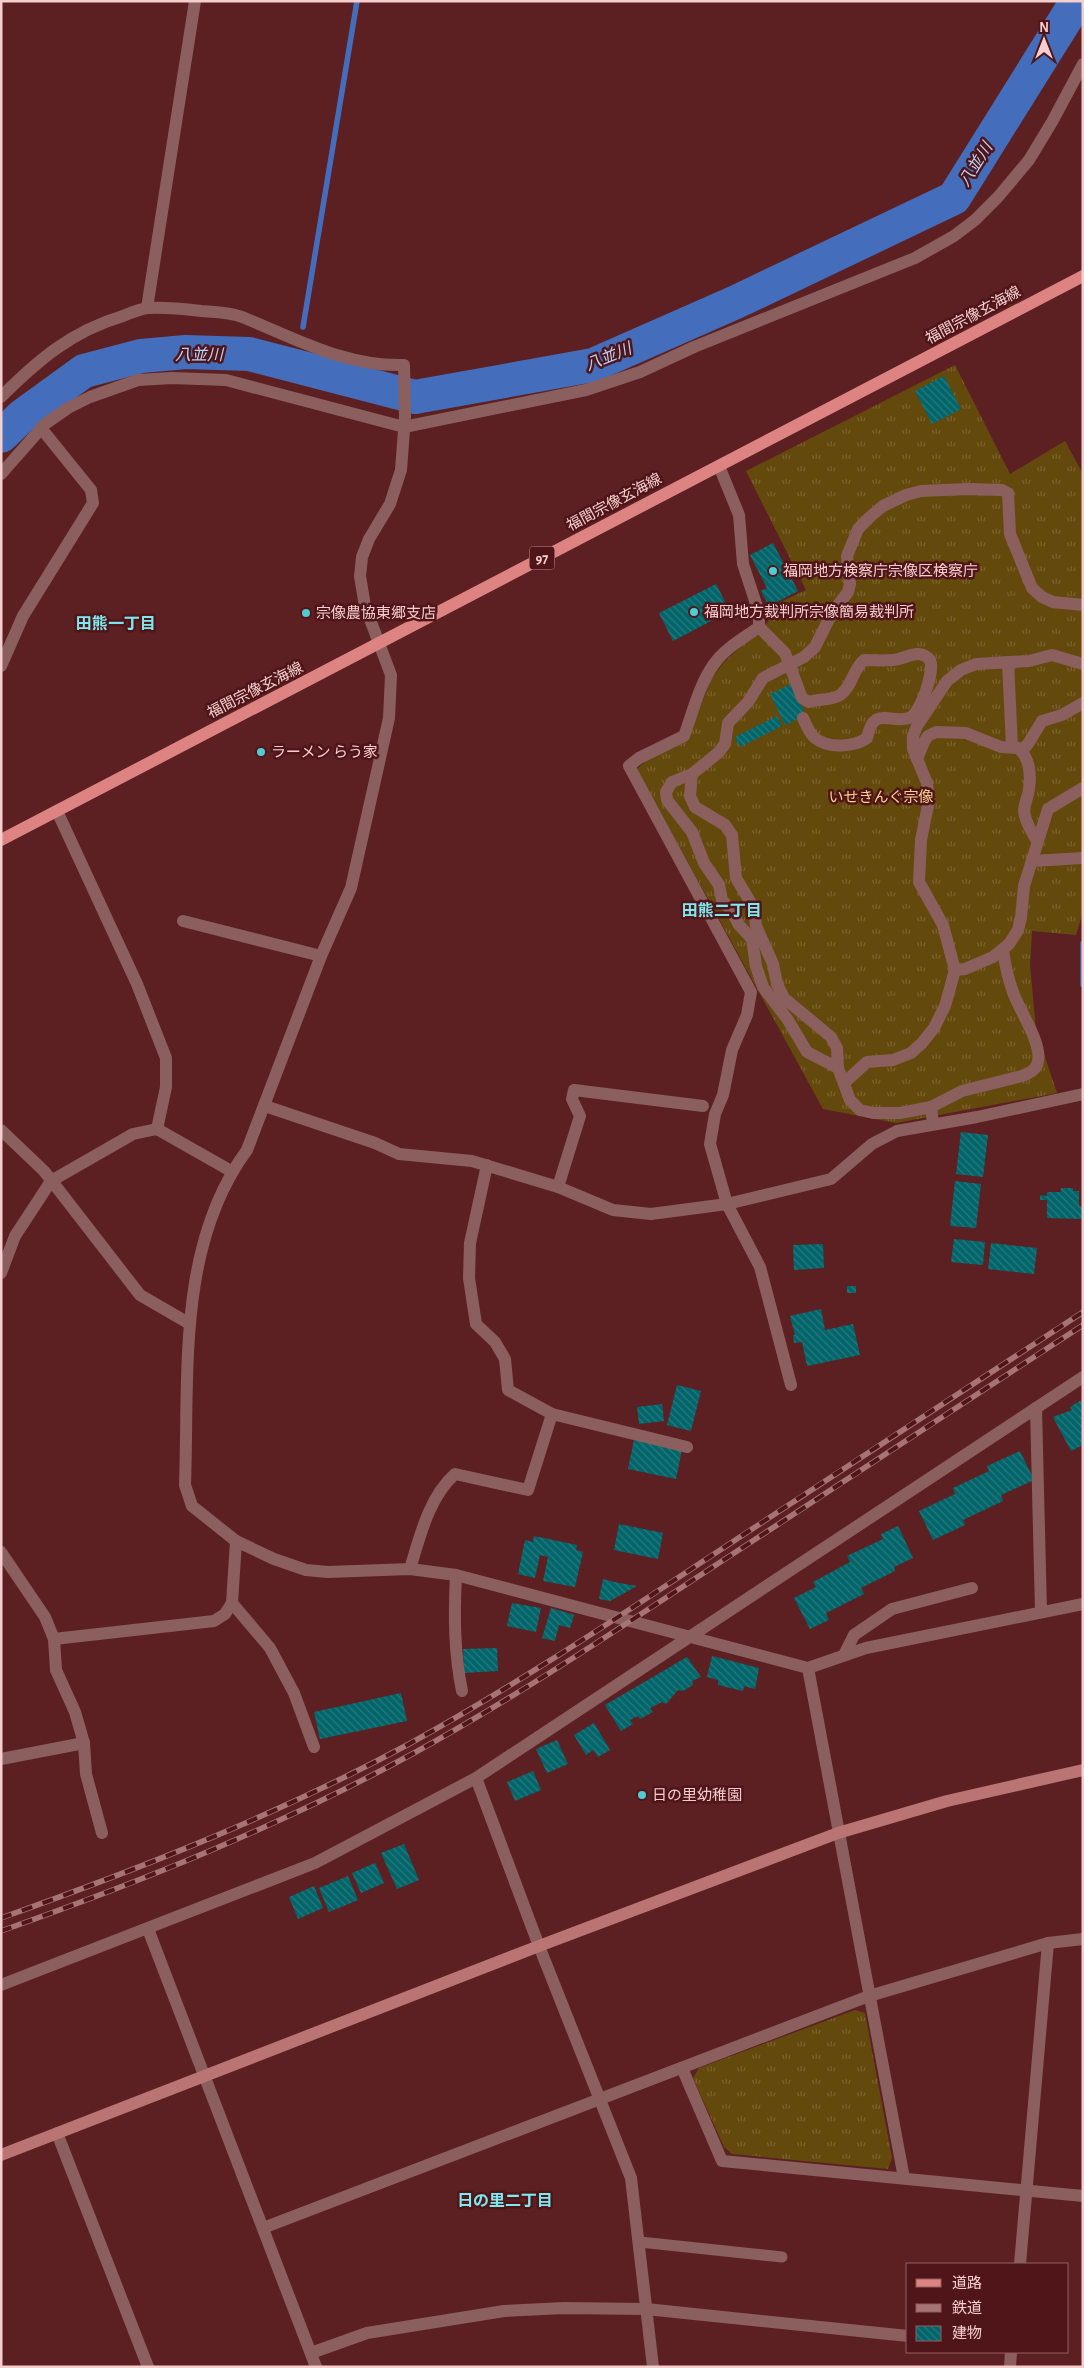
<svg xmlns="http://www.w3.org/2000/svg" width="1084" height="2368" viewBox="0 0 1084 2368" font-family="'Alegreya Sans','Noto Sans JP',sans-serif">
<defs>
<pattern id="grass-tufts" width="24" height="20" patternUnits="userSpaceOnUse" patternTransform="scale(1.25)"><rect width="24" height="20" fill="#64490d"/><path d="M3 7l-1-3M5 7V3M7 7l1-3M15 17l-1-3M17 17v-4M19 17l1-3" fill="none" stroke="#7b622f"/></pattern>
<pattern id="building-back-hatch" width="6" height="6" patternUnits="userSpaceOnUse" patternTransform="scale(1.25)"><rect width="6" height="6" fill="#02656a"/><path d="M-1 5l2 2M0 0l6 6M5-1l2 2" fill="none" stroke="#287a7e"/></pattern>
</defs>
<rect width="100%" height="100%" fill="#5c2022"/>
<g fill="url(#grass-tufts)">
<path d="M 955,365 L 1010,474 L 1065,441 L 1083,474 L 1083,912 L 1076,935 L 1032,931 L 1030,965 L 1036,1030 L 1057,1093 L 896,1123 L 823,1109 L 637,769 L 649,758 L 686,742 L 711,680 L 723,663 L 769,621 L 763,610 L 806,590 L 746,471 Z"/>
<path d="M 855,2010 L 865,2013 L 892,2158 L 888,2169 L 732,2154 L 724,2147 L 693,2078 L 699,2068 Z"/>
</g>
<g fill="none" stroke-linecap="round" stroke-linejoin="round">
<g stroke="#446ebb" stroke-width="5.5">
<path d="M 303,327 L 357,1"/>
<path d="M 1083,943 L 1083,985"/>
</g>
<path stroke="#446ebb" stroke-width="34" d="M 1,436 L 22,416 L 84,371 L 141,356 L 186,352 L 249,354 L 415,397 L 593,365 L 736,302 L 954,198 L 1077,1"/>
</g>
<g fill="url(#building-back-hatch)">
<path d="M 944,376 L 961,409 L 932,424 L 915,391 Z"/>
<path d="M 773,543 L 798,591 L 769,606 L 761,591 L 767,588 L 750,555 Z"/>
<path d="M 716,584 L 730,611 L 673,641 L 659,613 Z"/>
<path d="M 791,684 L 806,715 L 785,725 L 770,694 Z"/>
<path d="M 777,716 L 782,726 L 740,747 L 735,737 Z"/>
<path d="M 961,1132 L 988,1135 L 983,1177 L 956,1174 Z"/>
<path d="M 955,1181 L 981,1184 L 976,1228 L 950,1226 Z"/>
<path d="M 1061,1188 L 1073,1188 L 1073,1191 L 1079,1191 L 1079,1206 L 1083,1206 L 1083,1219 L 1047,1218 L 1047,1200 L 1040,1200 L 1040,1195 L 1047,1196 L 1047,1192 L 1061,1192 Z"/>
<path d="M 954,1239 L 985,1242 L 983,1265 L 951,1262 Z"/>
<path d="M 991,1243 L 1037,1248 L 1034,1274 L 988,1269 Z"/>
<path d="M 823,1244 L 824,1268 L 794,1270 L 793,1245 Z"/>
<rect x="847" y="1286" width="9" height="7"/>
<path d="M 821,1309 L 825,1330 L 853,1324 L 860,1355 L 807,1366 L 802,1342 L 794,1343 L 793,1335 L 795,1335 L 790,1316 Z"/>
<path d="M 677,1385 L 701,1391 L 691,1431 L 667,1425 Z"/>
<path d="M 1083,1399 L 1083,1445 L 1071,1451 L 1053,1417 L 1072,1410 L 1070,1407 Z"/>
<path d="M 662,1404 L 664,1421 L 639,1424 L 637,1407 Z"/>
<path d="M 634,1440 L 682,1449 L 676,1479 L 628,1469 Z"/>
<path d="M 1020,1451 L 1034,1480 L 1001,1495 L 1003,1501 L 963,1520 L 965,1525 L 933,1540 L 919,1511 L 955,1494 L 953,1488 L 989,1471 L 987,1466 Z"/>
<path d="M 619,1524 L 663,1533 L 658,1559 L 614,1550 Z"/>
<path d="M 898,1526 L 913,1558 L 894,1567 L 895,1571 L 861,1588 L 864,1594 L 826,1613 L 829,1620 L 810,1629 L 794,1598 L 816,1587 L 813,1582 L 850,1562 L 847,1556 L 883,1539 L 881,1534 Z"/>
<path d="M 534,1536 L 577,1545 L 576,1550 L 583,1552 L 575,1587 L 543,1581 L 548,1557 L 540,1555 L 535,1578 L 518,1574 L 525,1540 L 533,1542 Z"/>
<path d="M 603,1579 L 614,1582 L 637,1586 L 610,1601 L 599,1599 Z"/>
<path d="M 512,1603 L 541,1608 L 536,1632 L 507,1626 Z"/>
<path d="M 551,1608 L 574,1615 L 570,1628 L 559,1625 L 555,1641 L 542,1638 Z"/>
<path d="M 497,1648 L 498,1671 L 464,1673 L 463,1649 Z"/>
<path d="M 712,1656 L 759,1668 L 755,1689 L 744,1686 L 743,1691 L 718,1685 L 718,1680 L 707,1677 Z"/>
<path d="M 687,1657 L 701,1677 L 692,1681 L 693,1685 L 683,1691 L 678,1690 L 666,1704 L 662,1702 L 650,1708 L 653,1712 L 640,1719 L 638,1716 L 630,1720 L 633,1724 L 621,1731 L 605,1705 Z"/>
<path d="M 401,1693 L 407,1721 L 320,1739 L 314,1712 Z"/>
<path d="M 594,1723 L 610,1750 L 598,1757 L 593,1750 L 586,1755 L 574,1735 Z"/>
<path d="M 557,1740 L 568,1764 L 547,1773 L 536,1749 Z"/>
<path d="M 533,1771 L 541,1790 L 515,1801 L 507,1782 Z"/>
<path d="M 404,1844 L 419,1880 L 397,1889 L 381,1853 Z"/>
<path d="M 375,1863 L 384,1883 L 361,1893 L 352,1873 Z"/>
<path d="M 348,1876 L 358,1900 L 329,1912 L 319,1888 Z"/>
<path d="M 314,1886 L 323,1908 L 298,1919 L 289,1897 Z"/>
</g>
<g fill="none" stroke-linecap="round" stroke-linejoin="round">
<path stroke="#8b5f5e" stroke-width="11" d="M 640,2242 L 782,2257"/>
<g stroke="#8b5f5e" stroke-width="12">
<path d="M 147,308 L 195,1"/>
<path d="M 1,397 C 38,360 72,331 123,316 C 130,313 140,309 148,308 C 165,307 184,309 201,311 C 214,312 230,312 242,317 C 295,338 345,367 404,365 L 405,417 L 401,470 L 390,504 L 369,539 L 362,557 L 360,576 L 365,606 L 391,675 L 389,718 L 351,888 L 321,956 L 247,1150 C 177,1245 189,1372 185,1485 L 192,1506 L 236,1541 L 274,1559 L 306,1570 L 328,1572 L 410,1569 L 456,1575 L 808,1668 L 866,1648 L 1083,1604"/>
<path d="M 719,466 L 739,515 L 743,564 L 759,613 L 759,627 C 744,638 725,648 714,664 C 699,685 693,712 684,736 L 639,758 L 629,766 L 751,992 L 747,1015 L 732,1050 L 723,1095 L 715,1114 L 710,1144 L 727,1204 L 760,1267 L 791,1385"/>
<path d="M 1,474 L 45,424 L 68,408 L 90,397 L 138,380 L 172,378 L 226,380 L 404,427 L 586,390 L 640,372 L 694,347 L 915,258 L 954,236 L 975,220 L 998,197 L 1029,160 L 1052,122 L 1083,64"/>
<path d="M 759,627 L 785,653 L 802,698 L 809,702 C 819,698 831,701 840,695 C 853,686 852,670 864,660 C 874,660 883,661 893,660 C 906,659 919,647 930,660 C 935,671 920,715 909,718 C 889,724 874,705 867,738 C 854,747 828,749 815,738 C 809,733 806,725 803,718"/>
<path d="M 1008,662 L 1012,747"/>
<path d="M 1,666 L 23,616 L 93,503 L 91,490 L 41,428"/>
<path d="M 1021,751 L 1028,744 L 1042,721 L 1062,715 L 1083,703"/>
<path d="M 917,759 L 924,742 L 928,736 L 936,732 L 966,733 L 1001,747 L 1018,748 C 1030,757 1031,776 1029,789 C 1028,799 1022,806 1025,816 C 1027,825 1033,834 1037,841"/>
<path d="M 692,774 L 672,782 L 666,792 L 667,800 L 692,832 L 704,863 L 719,885 L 722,900 L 731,910 L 739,925 L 752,939 L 756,966 L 763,987 L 788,1020 L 807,1052 L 838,1068"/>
<path d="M 57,811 L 137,984 L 166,1058 L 166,1087 L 157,1129"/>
<path d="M 1033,861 L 1083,858"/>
<path d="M 183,921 L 321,956"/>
<path d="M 955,970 L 965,969 L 993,957 L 1009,944 L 1018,930 L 1021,918 L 1024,886 L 1048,809 L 1083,788"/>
<path d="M 844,1083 L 867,1062 L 893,1060 L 911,1053 L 922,1043 L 934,1028 L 945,1006 L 955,970 L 943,925 L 919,882 L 921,840 L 929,800 L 927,783 L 913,749 L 913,736 L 917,726 L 947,681 L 961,670 L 976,664 L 1029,661 L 1052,655 L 1083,664"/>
<path d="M 265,1106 L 375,1143 L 399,1154 L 472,1161 L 558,1187 L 613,1210 L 651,1214 L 727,1204 L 831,1179 L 872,1144 L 897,1131 L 977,1117 L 1083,1094"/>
<path d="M 931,1107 L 962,1091 L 1022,1076 C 1029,1073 1037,1070 1038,1061 C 1042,1043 1019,1010 1013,992 C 1008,979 1005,964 1003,950"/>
<path d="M 933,1123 L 931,1107 L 900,1113 L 873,1113 L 860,1110 L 850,1100 L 838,1068 L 837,1048 L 831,1037 L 784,998 L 777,984 L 773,964 L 756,926 L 754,908 L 736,878 L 732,835 L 725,825 L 695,807 L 690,796 L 692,774 L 718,753 L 725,744 L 728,723 L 748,702 L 763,678 L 804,657 L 815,647 L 832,613 L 848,592 L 850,584 L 847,556 L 858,529 L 871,516 L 883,506 L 906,495 L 921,491 L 968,489 L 1002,490 L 1008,493 L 1010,534 L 1032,588 L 1042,597 L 1053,602 L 1083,605"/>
<path d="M 1,1130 L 44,1171 L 140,1295 L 190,1324"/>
<path d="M 487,1165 L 470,1243 L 469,1278 L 476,1324 L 495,1342 L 505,1359 L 508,1390 L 552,1414 L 687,1447"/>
<path d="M 558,1187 L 580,1116 L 572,1099 L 574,1090 L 703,1106"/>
<path d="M 1,1273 L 15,1236 L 51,1181 L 133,1134 L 157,1129 L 231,1171"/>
<path d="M 1036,1408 L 1041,1611"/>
<path d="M 1,1552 L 45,1617 L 54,1639 L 56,1670 L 75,1712 L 84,1743 L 86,1774 L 102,1833"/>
<path d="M 410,1569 C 420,1536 429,1497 455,1474 L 528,1490 L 552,1414"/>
<path d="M 456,1575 C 454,1615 454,1652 462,1691"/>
<path d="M 232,1603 L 270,1648 L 294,1693 L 314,1747"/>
<path d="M 54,1639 L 214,1621 L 225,1614 L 232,1603 L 236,1541"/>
<path d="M 844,1655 L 854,1635 L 892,1609 L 972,1588"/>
<path d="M 808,1668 L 904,2178"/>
<path d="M 1,1759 L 84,1743"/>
<path d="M 476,1778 L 539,1946 L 631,2178 L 653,2367"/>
<path d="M 148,1929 L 316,2367"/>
<path d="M 1,1985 L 315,1863 L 476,1778 L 1083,1377"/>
<path d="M 682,2068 L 722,2161 L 1083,2196"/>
<path d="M 57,2133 L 148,2367"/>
<path d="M 263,2228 L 869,1996 L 1048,1943 L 1083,1939"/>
<path d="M 1020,2264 L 1048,1943"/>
<path d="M 311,2353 L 367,2333 L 504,2311 L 564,2308 L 646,2309 L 908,2336"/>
<path d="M 1010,2367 L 1011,2352"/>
</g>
<path stroke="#ba7473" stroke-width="12" d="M 1,2155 L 539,1946 L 838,1833 L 947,1801 L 1083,1770"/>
<path stroke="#dd8483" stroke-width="12" d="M 1,840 L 1083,276"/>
<g stroke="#a67474" stroke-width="5.5">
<g id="rail">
<path d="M 1,1918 C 142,1868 277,1815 409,1744 C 513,1687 612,1621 711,1556 C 835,1474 959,1393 1083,1312"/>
<path d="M 1,1931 C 143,1881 282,1825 414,1753 C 520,1695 621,1627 722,1561 C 842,1483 962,1404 1083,1325"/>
</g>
</g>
<use href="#rail" stroke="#501518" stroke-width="4" stroke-dasharray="11" stroke-linecap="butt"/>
</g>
<g fill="#51ccd4" stroke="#501518" stroke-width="2">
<circle cx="773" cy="571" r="5"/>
<circle cx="694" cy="612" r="5"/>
<circle cx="306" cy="613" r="5"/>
<circle cx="261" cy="752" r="5"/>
<circle cx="642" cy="1795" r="5"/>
</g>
<g text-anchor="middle" stroke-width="5" stroke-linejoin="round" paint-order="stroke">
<rect fill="#501518" stroke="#c49697" stroke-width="1" x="529.5" y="546.5" width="25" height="23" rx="4"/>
<g font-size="14" font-weight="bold" fill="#f5cecd">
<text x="542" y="563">97</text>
</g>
<g font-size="15" fill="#f5cecd" stroke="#501518">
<text transform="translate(973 315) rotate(-28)" y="5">福間宗像玄海線</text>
<text transform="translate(614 502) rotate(-28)" y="5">福間宗像玄海線</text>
<text transform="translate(255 690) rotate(-27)" y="5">福間宗像玄海線</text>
</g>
<g font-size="15" fill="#f5cecd" stroke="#501518" text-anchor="start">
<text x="783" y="576">福岡地方検察庁宗像区検察庁</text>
<text x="704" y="617">福岡地方裁判所宗像簡易裁判所</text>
<text x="316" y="618">宗像農協東郷支店</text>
<text x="271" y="757">ラーメン らう家</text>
<text x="652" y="1800">日の里幼稚園</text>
</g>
<g font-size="15" fill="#f9d28f" stroke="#501518">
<text x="881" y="802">いせきんぐ宗像</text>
</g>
<g font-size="16" font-style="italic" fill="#b8d1fa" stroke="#501518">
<text transform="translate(975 164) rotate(-58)" y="6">八並川</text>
<text x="199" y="360">八並川</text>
<text transform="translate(608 356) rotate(-22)" y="6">八並川</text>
</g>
<g font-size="16" font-weight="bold" fill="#7de9f0" stroke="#501518">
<text x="116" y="629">田熊一丁目</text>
<text x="722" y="916">田熊二丁目</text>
<text x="505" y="2206">日の里二丁目</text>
</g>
</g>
<rect width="1084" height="2368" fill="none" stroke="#f5cecd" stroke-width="5"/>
<rect x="906" y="2263" width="162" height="90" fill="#501518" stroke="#925f60"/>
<rect x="916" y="2279" width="25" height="8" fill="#dd8483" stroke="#925f60"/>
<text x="952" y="2288" font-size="15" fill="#f5cecd">道路</text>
<rect x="916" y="2304" width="25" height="8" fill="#a67474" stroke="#925f60"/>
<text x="952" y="2313" font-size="15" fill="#f5cecd">鉄道</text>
<rect x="916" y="2326" width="25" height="15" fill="url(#building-back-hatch)" stroke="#925f60"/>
<text x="952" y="2338" font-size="15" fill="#f5cecd">建物</text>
<g transform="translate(1044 40)" stroke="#501518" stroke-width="4" paint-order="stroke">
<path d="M0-4L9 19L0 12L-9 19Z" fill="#f5cecd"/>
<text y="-8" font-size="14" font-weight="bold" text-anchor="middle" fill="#f5cecd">N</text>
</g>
</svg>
